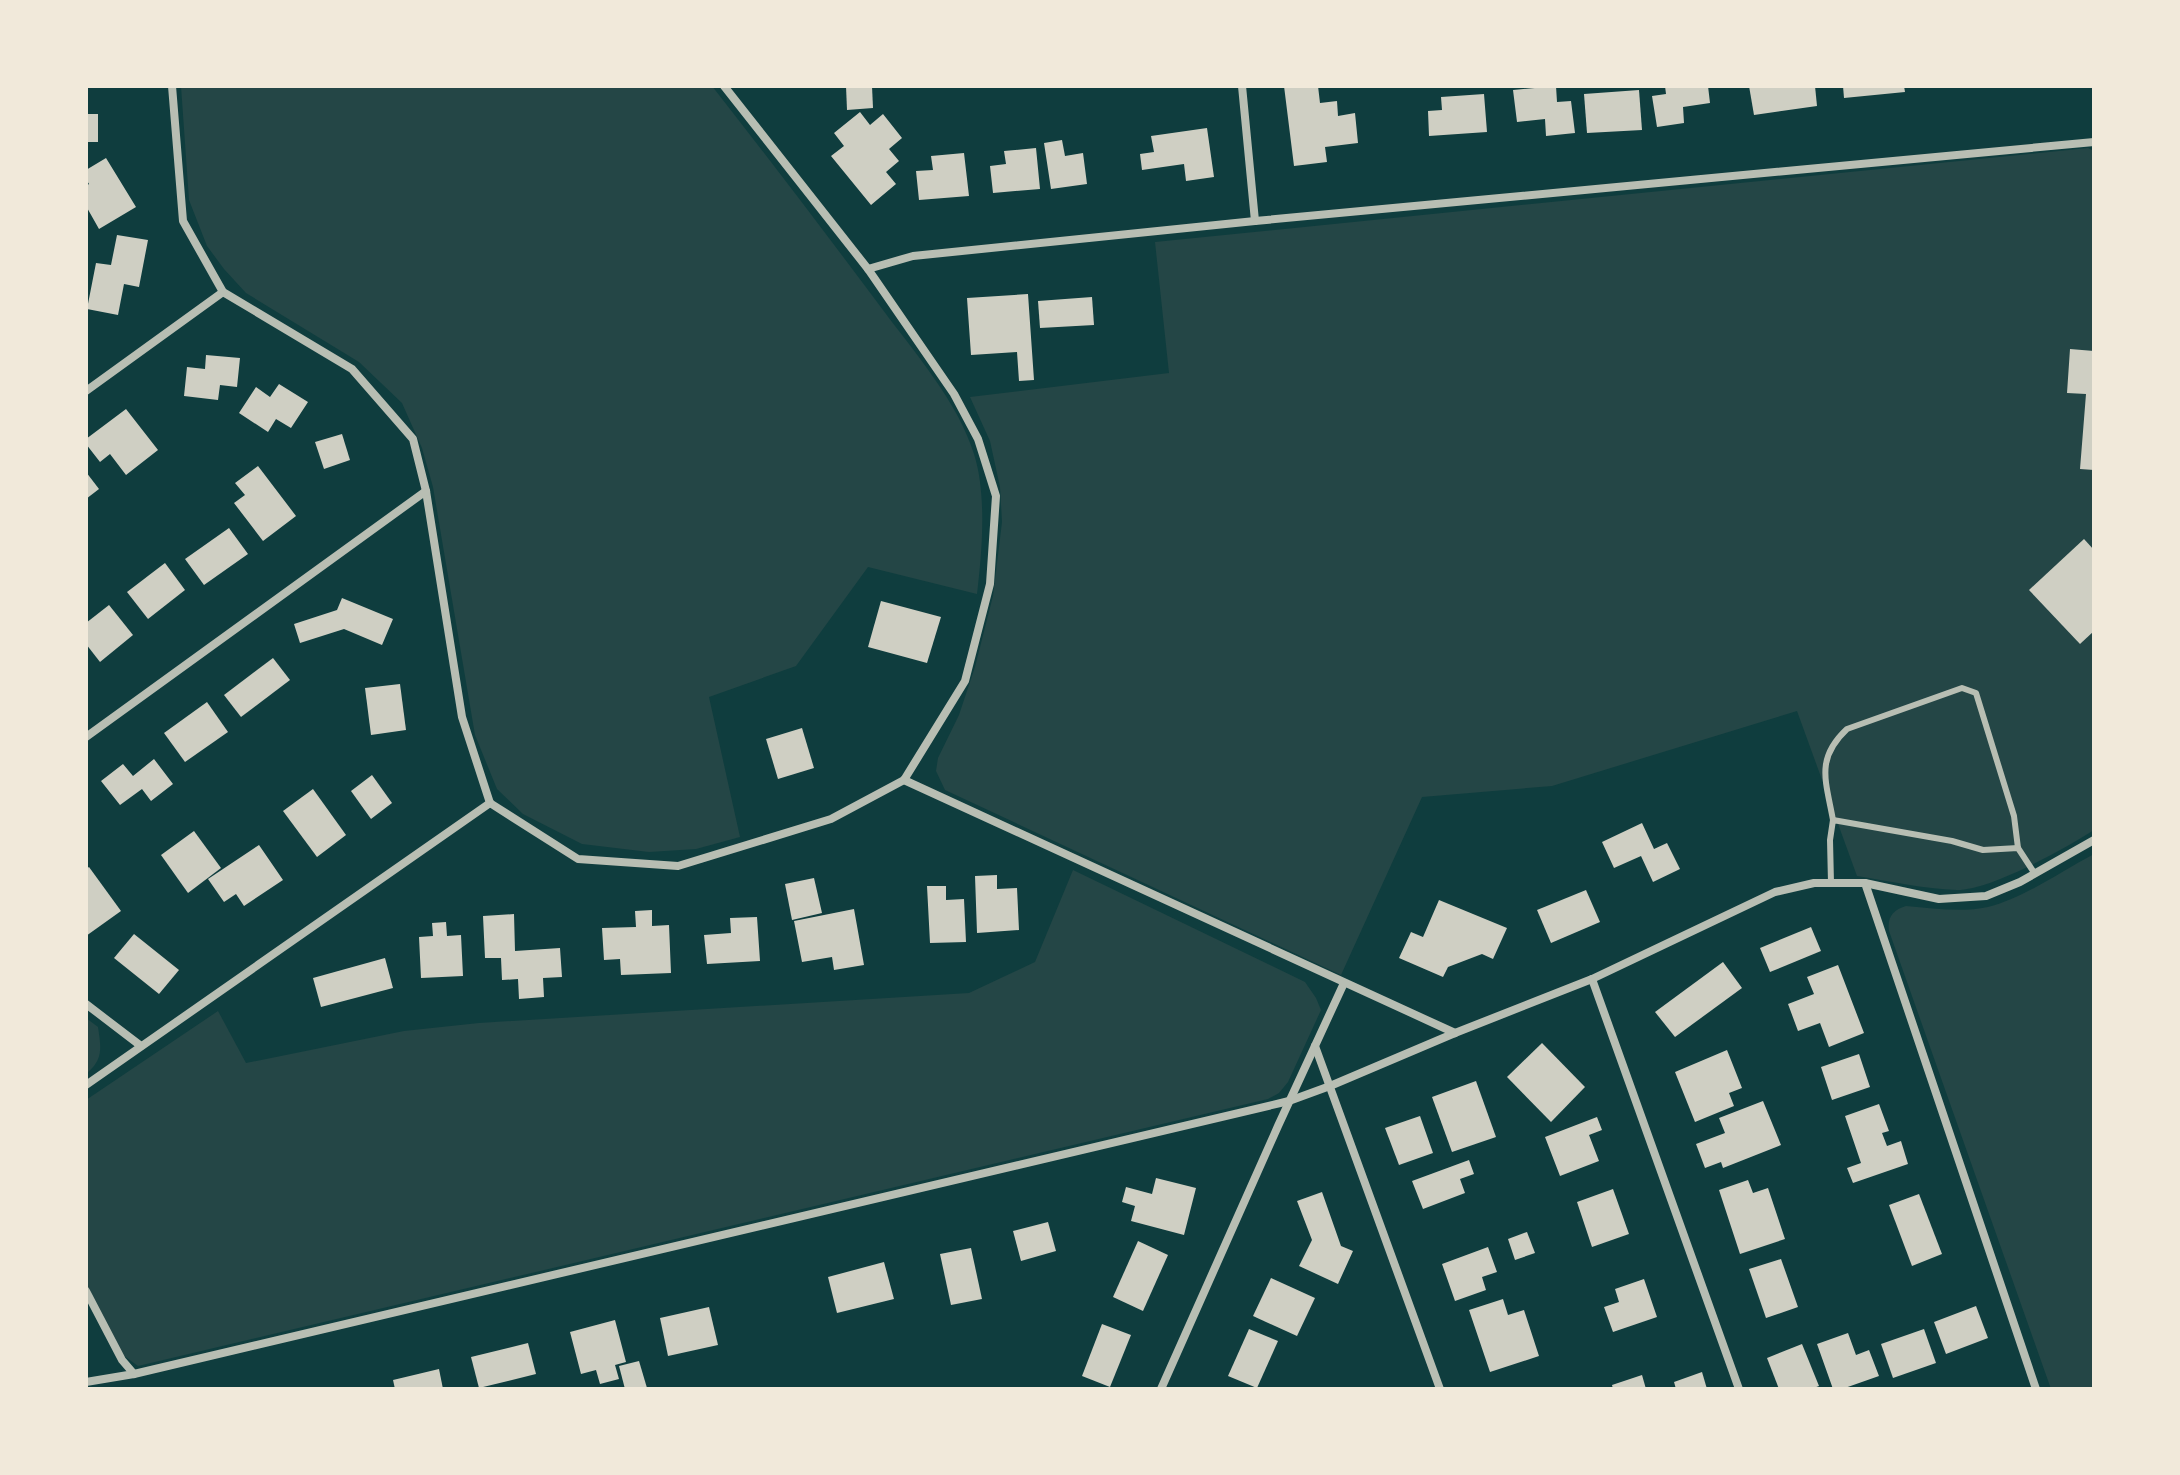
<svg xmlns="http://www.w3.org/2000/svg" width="2180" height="1475" viewBox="0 0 2180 1475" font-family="Mulish,sans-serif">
<rect width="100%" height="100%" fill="#0f3d3e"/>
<g fill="#244646">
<path d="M 181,86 L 712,86 C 770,160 827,235 883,310 C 915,353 958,402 974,454 C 987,495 982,552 977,594 L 868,567 L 796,666 L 709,697 L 740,837 L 696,849 L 649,852 L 582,844 L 523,814 L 497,789 L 475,735 L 433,487 L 422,448 L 402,403 L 359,362 L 246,293 L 224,269 L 207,246 L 189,200 Z"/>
<path d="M 2088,148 L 2094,151 L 2094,830 C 2064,849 1991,890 1957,890 C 1924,889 1889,881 1857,876 L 1797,711 L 1552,786 L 1422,797 L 1341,975 L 945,790 L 936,771 L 938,758 L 959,715 L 975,667 L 993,596 L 1002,522 L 1000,487 L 990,441 L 970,397 L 1169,373 L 1155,242 Z"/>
<path d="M 2094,854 L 2094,1389 L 2051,1389 L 1889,931 C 1887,917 1893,910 1906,906 C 1933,908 1961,913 1988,907 C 2022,899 2062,871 2094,854 Z"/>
<path d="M 1073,870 L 1305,982 L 1316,998 L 1321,1010 L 1288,1082 L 1279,1093 L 1268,1099 L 138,1366 L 116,1350 L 86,1293 L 86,1100 L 218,1011 L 246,1063 L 404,1031 L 479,1023 L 969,993 L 1035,962 Z"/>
<path d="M 86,1018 L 98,1027 C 101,1048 104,1059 86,1074 Z"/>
</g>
<g fill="#cfcfc3">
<path d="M 846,86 L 872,86 L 873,108 L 847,110 Z"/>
<path d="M 1284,86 L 1318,86 L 1320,103 L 1337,101 L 1338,116 L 1355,113 L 1358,143 L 1325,147 L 1327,162 L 1294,166 Z"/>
<path d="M 1556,86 L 1557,102 L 1571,101 L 1575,133 L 1546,136 L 1545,119 L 1517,122 L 1513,90 Z"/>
<path d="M 1665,86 L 1708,86 L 1710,103 L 1683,107 L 1684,123 L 1657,127 L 1652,96 L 1666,94 Z"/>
<path d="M 1749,86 L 1815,86 L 1817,106 L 1754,115 Z"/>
<path d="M 1843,86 L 1904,86 L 1905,92 L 1844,98 Z"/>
<path d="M 1639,90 L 1642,130 L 1587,133 L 1584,94 Z"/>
<path d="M 1484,94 L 1487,132 L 1429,136 L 1428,111 L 1442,110 L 1441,97 Z"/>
<path d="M 860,112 L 870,125 L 883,114 L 902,138 L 889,149 L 899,161 L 886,172 L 896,184 L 871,205 L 831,156 L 844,146 L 834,133 Z"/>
<rect x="86" y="114" width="12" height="28"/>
<path d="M 1207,128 L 1214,177 L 1186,181 L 1184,164 L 1142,170 L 1140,154 L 1154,152 L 1151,136 Z"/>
<path d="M 1062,140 L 1065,156 L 1083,153 L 1087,184 L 1051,189 L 1044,143 Z"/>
<path d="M 1036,148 L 1040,189 L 993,193 L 990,166 L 1006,164 L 1004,151 Z"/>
<path d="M 964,153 L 969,196 L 919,200 L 916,171 L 933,170 L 931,156 Z"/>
<path d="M 106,158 L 136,207 L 99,229 L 86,206 L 86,186 L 89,184 L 86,179 L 86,170 Z"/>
<path d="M 117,235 L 148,240 L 139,287 L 124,284 L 118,315 L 87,309 L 96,263 L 111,265 Z"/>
<path d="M 1028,294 L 1034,380 L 1019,381 L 1017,352 L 971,355 L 967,298 Z"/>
<path d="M 1092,297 L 1094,325 L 1040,328 L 1038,301 Z"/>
<path d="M 2070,349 L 2094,351 L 2094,470 L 2080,469 L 2086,394 L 2067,393 Z"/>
<path d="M 206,355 L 240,358 L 237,387 L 220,385 L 218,400 L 184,396 L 187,367 L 205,369 Z"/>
<path d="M 279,384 L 308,402 L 291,428 L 276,419 L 268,432 L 239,413 L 256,387 L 270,397 Z"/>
<path d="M 126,409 L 158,450 L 126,475 L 110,454 L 100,462 L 86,444 L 86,439 Z"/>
<path d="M 342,434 L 350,460 L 324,469 L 315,442 Z"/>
<path d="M 258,466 L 296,516 L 263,541 L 234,503 L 245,495 L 235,483 Z"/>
<path d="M 86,472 L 99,489 L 86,499 Z"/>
<path d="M 229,528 L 248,554 L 204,585 L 185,559 Z"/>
<path d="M 2084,539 L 2094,550 L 2094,631 L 2080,644 L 2029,590 Z"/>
<path d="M 165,563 L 185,590 L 148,619 L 127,592 Z"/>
<path d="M 342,598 L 393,619 L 382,645 L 344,629 L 300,643 L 294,624 L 337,610 Z"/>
<path d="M 881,601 L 941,617 L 927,663 L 868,647 Z"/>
<path d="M 109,605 L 133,635 L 100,662 L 86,644 L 86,623 Z"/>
<path d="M 273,658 L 290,680 L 241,717 L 224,695 Z"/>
<path d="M 400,684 L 406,730 L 371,735 L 365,688 Z"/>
<path d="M 207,702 L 228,732 L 185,762 L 164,733 Z"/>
<path d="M 802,728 L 814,768 L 778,779 L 766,739 Z"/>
<path d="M 154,759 L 173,784 L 151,801 L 142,789 L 120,805 L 101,781 L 123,764 L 133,776 Z"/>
<path d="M 372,775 L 392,803 L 371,819 L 351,791 Z"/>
<path d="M 313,789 L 346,835 L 317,857 L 283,811 Z"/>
<path d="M 1642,823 L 1654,849 L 1667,843 L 1680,869 L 1653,882 L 1641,856 L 1614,868 L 1602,842 Z"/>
<path d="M 194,831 L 221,868 L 188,893 L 161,855 Z"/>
<path d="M 259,845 L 283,880 L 244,906 L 236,894 L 224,902 L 208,879 Z"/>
<path d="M 89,867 L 121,911 L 86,936 L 86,869 Z"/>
<path d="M 997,875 L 997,889 L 1017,888 L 1019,930 L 977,933 L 975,876 Z"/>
<path d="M 814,878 L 822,913 L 792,920 L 785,884 Z"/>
<path d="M 927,886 L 946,886 L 946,900 L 964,899 L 966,942 L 930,943 Z"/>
<path d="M 1586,890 L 1600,922 L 1551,943 L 1537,910 Z"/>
<path d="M 1439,900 L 1507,928 L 1493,959 L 1482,954 L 1448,967 L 1443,977 L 1399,958 L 1411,932 L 1423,937 Z"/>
<path d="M 854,909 L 864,965 L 834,970 L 832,957 L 802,962 L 794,921 Z"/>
<path d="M 652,910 L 652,926 L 669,925 L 671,973 L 621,975 L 620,959 L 604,960 L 602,928 L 636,927 L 635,911 Z"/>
<path d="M 514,914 L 515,951 L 560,948 L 562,977 L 543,978 L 544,997 L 519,999 L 518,979 L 502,980 L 501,958 L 485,958 L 483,916 Z"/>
<path d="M 757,917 L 760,961 L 707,964 L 704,935 L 731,933 L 730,918 Z"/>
<path d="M 446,922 L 447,936 L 461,935 L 463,976 L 421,978 L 419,937 L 433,936 L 432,923 Z"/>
<path d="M 1811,927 L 1821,951 L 1770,972 L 1760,948 Z"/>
<path d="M 134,934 L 179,970 L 159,994 L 114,958 Z"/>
<path d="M 385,958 L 393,988 L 321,1007 L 313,978 Z"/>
<path d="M 1723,962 L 1742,988 L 1675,1037 L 1655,1012 Z"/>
<path d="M 1838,965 L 1864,1033 L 1829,1047 L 1820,1023 L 1798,1031 L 1788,1004 L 1814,994 L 1807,977 Z"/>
<path d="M 1542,1043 L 1585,1087 L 1551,1122 L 1507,1077 Z"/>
<path d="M 1727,1050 L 1742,1088 L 1729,1093 L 1734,1106 L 1695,1122 L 1675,1072 Z"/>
<path d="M 1859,1054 L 1870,1087 L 1832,1100 L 1821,1067 Z"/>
<path d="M 1476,1081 L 1496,1137 L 1452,1152 L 1432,1097 Z"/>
<path d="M 1763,1101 L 1781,1145 L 1723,1168 L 1721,1162 L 1705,1168 L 1696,1144 L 1725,1133 L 1719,1118 Z"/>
<path d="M 1879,1104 L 1889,1131 L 1882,1133 L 1887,1146 L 1901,1141 L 1908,1164 L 1853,1183 L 1847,1168 L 1861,1163 L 1845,1116 Z"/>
<path d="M 1420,1116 L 1433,1153 L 1399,1165 L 1385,1128 Z"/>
<path d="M 1597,1117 L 1602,1130 L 1589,1135 L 1599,1161 L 1560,1176 L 1545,1137 Z"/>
<path d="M 1469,1160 L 1474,1174 L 1460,1179 L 1465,1193 L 1423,1209 L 1412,1181 Z"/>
<path d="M 1156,1178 L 1196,1188 L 1184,1235 L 1131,1221 L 1135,1206 L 1122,1202 L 1126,1187 L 1152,1194 Z"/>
<path d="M 1748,1180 L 1753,1193 L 1768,1188 L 1785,1239 L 1740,1254 L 1719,1190 Z"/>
<path d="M 1613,1189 L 1629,1234 L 1592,1247 L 1577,1202 Z"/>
<path d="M 1322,1192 L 1341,1246 L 1353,1251 L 1338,1284 L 1299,1266 L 1312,1240 L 1297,1201 Z"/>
<path d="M 1919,1194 L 1942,1254 L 1912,1266 L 1889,1205 Z"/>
<path d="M 1048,1222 L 1056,1251 L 1021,1261 L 1013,1231 Z"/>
<path d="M 1527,1232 L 1535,1253 L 1515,1260 L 1508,1239 Z"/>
<path d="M 1138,1241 L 1168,1255 L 1143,1311 L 1113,1297 Z"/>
<path d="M 1488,1247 L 1497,1272 L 1482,1277 L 1486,1290 L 1455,1301 L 1442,1264 Z"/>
<path d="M 971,1248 L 982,1299 L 951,1305 L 940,1254 Z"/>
<path d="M 1781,1259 L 1798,1307 L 1766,1318 L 1749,1269 Z"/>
<path d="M 884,1262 L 894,1299 L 837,1313 L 828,1277 Z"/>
<path d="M 1271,1278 L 1315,1298 L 1297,1336 L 1253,1316 Z"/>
<path d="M 1644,1279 L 1657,1317 L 1613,1332 L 1604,1307 L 1619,1302 L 1615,1289 Z"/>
<path d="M 1503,1299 L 1508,1315 L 1524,1310 L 1539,1356 L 1490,1372 L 1469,1310 Z"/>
<path d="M 1976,1306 L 1988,1338 L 1946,1354 L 1934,1322 Z"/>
<path d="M 709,1307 L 718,1345 L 668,1356 L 660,1318 Z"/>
<path d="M 615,1320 L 626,1362 L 615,1365 L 619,1379 L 600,1384 L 596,1370 L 581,1374 L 570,1332 Z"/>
<path d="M 1102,1324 L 1131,1335 L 1110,1387 L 1082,1376 Z"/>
<path d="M 1249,1329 L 1278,1341 L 1257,1388 L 1228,1376 Z"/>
<path d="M 1924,1329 L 1936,1363 L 1893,1378 L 1881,1344 Z"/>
<path d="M 1848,1333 L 1856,1355 L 1869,1350 L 1879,1376 L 1842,1389 L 1833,1389 L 1817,1344 Z"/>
<path d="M 528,1343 L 536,1374 L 479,1388 L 471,1357 Z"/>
<path d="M 1802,1344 L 1819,1386 L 1811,1389 L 1779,1389 L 1767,1358 Z"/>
<path d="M 639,1361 L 647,1388 L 625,1389 L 619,1366 Z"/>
<path d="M 439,1369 L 443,1389 L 395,1389 L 393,1380 Z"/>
<path d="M 1702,1372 L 1707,1389 L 1676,1389 L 1674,1382 Z"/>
<path d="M 1642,1375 L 1646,1389 L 1613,1389 L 1612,1385 Z"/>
</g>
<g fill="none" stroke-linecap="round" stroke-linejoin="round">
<g stroke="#b8beb3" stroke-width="6">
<path d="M 1833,820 C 1826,781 1815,759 1847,729 L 1962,688 L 1976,693 L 2014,816 L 2018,848"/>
<path d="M 1831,883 L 1830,840 L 1833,820 L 1952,841 L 1983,850 L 2018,848 L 2035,874"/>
</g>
<g stroke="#b8beb3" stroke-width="8">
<path d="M 172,86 L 183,221 L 223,292 L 352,369 L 413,439 L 426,491 L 462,717 L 490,803"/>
<path d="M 1242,86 L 1255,221"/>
<path d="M 868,269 L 913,256 L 1255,221 L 2094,142"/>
<path d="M 86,391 L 223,292"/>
<path d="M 86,737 L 426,491"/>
<path d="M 904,780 L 1455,1033"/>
<path d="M 490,803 L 578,859 L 678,866 L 831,819 L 904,780 L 965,681 L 990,584 L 996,496 L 978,439 L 954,394 L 868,269 L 724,86"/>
<path d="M 1865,883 L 2036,1389"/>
<path d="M 1592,979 L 1739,1389"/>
<path d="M 86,1004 L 141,1046"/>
<path d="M 1315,1046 L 1440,1389"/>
<path d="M 86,1085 L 490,803"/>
<path d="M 86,1291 L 122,1360 L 134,1374"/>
<path d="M 86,1382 L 134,1374 L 1289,1101 L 1330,1086 L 1455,1033 L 1592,979 L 1775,892 L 1814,883 L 1865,883 L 1939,899 L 1986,896 L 2020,882 L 2094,840"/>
<path d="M 1161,1389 L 1278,1126 L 1344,983"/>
</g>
</g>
<rect width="2180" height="1475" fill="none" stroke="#f1e9da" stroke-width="176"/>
</svg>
